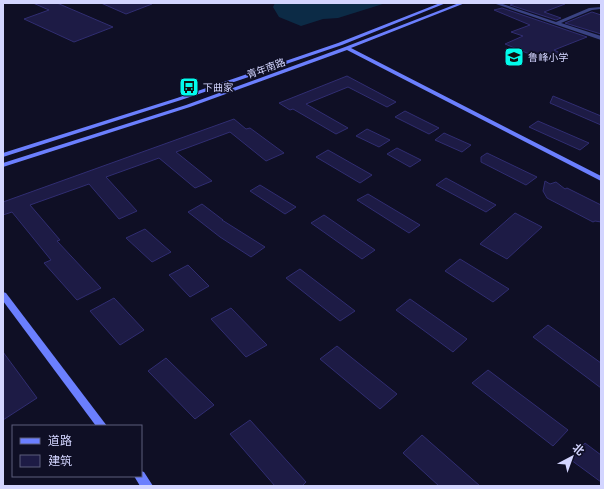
<svg xmlns="http://www.w3.org/2000/svg" width="604" height="489" viewBox="0 0 604 489" font-family="Mulish,'Noto Sans SC',sans-serif">
<rect width="100%" height="100%" fill="#0f0f25"/>
<path fill="#0c2b46" d="M 275,3 L 386,3 L 338,18 L 323,19 L 301,26 L 279,17 L 273,7 Z"/>
<g fill="#1d1b45" stroke="#302d71">
<path d="M 33,3 L 57,3 L 113,27 L 74,42 L 24,19 L 49,10 Z"/>
<path d="M 101,3 L 152,3 L 152,4 L 126,14 Z"/>
<path d="M 516,3 L 565,3 L 565,4 L 544,12 L 561,18 L 556,20 L 510,5 Z"/>
<path d="M 502,8 L 587,37 L 554,50 L 560,53 L 544,60 L 505,44 L 523,36 L 511,32 L 530,25 L 494,10 Z"/>
<path d="M 592,12 L 601,15 L 601,34 L 565,23 Z"/>
<path d="M 347,76 L 396,102 L 387,107 L 348,87 L 306,104 L 348,128 L 336,134 L 293,109 L 290,110 L 279,103 Z"/>
<path d="M 553,96 L 601,116 L 601,125 L 550,103 Z"/>
<path d="M 405,111 L 439,128 L 429,134 L 395,117 Z"/>
<path d="M 234,119 L 246,129 L 250,128 L 284,153 L 266,161 L 230,132 L 176,152 L 212,181 L 195,188 L 159,158 L 106,177 L 137,211 L 119,219 L 89,184 L 30,205 L 60,240 L 57,241 L 101,288 L 77,300 L 44,263 L 51,260 L 12,212 L 3,215 L 3,202 Z"/>
<path d="M 538,121 L 589,143 L 580,150 L 529,127 Z"/>
<path d="M 367,129 L 390,140 L 379,147 L 356,136 Z"/>
<path d="M 444,133 L 471,145 L 462,152 L 435,140 Z"/>
<path d="M 397,148 L 421,160 L 410,167 L 387,154 Z"/>
<path d="M 328,150 L 372,175 L 360,183 L 316,157 Z"/>
<path d="M 487,153 L 537,177 L 526,185 L 481,162 L 481,157 Z"/>
<path d="M 446,178 L 496,205 L 486,212 L 436,185 Z"/>
<path d="M 545,181 L 550,184 L 556,182 L 565,189 L 567,188 L 601,205 L 601,222 L 595,221 L 593,222 L 547,198 L 543,191 Z"/>
<path d="M 260,185 L 296,207 L 285,214 L 250,191 Z"/>
<path d="M 368,194 L 420,225 L 409,233 L 357,200 Z"/>
<path d="M 202,204 L 223,220 L 222,220 L 265,247 L 251,257 L 220,237 L 188,212 Z"/>
<path d="M 515,213 L 542,227 L 507,259 L 480,244 Z"/>
<path d="M 324,215 L 375,250 L 362,259 L 311,223 Z"/>
<path d="M 145,229 L 171,252 L 152,262 L 126,238 Z"/>
<path d="M 460,259 L 509,289 L 493,302 L 445,271 Z"/>
<path d="M 188,265 L 209,286 L 190,297 L 169,275 Z"/>
<path d="M 300,269 L 355,311 L 340,321 L 286,278 Z"/>
<path d="M 114,298 L 144,330 L 120,345 L 90,311 Z"/>
<path d="M 410,299 L 467,339 L 453,352 L 396,310 Z"/>
<path d="M 231,308 L 267,345 L 246,357 L 211,319 Z"/>
<path d="M 548,325 L 601,363 L 601,388 L 533,337 Z"/>
<path d="M 337,346 L 397,394 L 380,409 L 320,359 Z"/>
<path d="M 3,352 L 37,398 L 3,420 Z"/>
<path d="M 166,358 L 214,405 L 195,419 L 148,371 Z"/>
<path d="M 488,370 L 568,430 L 553,446 L 472,383 Z"/>
<path d="M 250,420 L 306,482 L 302,486 L 275,486 L 230,434 Z"/>
<path d="M 422,435 L 480,486 L 439,486 L 403,453 Z"/>
<path d="M 585,443 L 601,455 L 601,482 L 571,460 Z"/>
</g>
<g fill="none" stroke-linecap="round" stroke-linejoin="round">
<path fill="#3a4383" fill-rule="evenodd" d="M 493,3 L 500,3 L 556,22 L 589,8 L 601,7 L 601,9 L 592,10 L 561,23 L 601,36 L 601,40 Z"/>
<g fill="#6b7ffe" fill-rule="evenodd">
<path d="M 440,3 L 446,3 L 342,45 L 181,100 L 3,157 L 3,153 L 177,98 L 338,43 Z"/>
<path d="M 459,3 L 465,3 L 351,48 L 601,176 L 601,181 L 347,50 L 190,107 L 3,167 L 3,163 L 186,105 L 345,47 Z"/>
<path d="M 3,292 L 6,293 L 107,426 L 96,426 L 3,301 Z"/>
<path d="M 141,471 L 144,472 L 153,486 L 140,486 L 134,476 L 141,476 Z"/>
</g>
</g>
<defs>
<g id="school-square" transform="scale(1)"><rect x="-9" y="-9" width="18" height="18" rx="4" fill="#02fbeb" stroke="#0f0f25"/><path d="M0-5L7-2L0 1L-7-2ZM-4 1L0 2.5L4 1V4Q0 6-4 4Z" fill="#111"/></g>
<g id="bus-square" transform="scale(1)"><rect x="-9" y="-9" width="18" height="18" rx="4" fill="#02fbeb" stroke="#0f0f25"/><path d="M-5-6H5V4H4V6H2V4H-2V6H-4V4H-5ZM-3.5-4V0h7V-4ZM-3.5 1.2v1.5H-2V1.2ZM2 1.2v1.5H3.5V1.2Z" fill="#111"/></g>
</defs>
<g fill-rule="evenodd">
<use href="#school-square" x="514" y="57"/>
<use href="#bus-square" x="189" y="87"/>
</g>
<g text-anchor="middle" stroke-width="3.5" stroke-linejoin="round" paint-order="stroke">
<g font-size="10" fill="#d3d5ff" stroke="#0f0f25" text-anchor="start">
<text x="528" y="61">鲁峰小学</text>
<text x="203" y="91">下曲家</text>
</g>
<g font-size="10" fill="#d3d5ff" stroke="#0f0f25">
<text transform="translate(266 68) rotate(-20)" y="4">青年南路</text>
</g>
</g>
<rect width="604" height="489" fill="none" stroke="#d3d5ff" stroke-width="8"/>
<rect x="12" y="425" width="130" height="52" fill="#0f0f25" stroke="#5d5e7c"/>
<rect x="20" y="438" width="20" height="6" fill="#6b7ffe" stroke="#5d5e7c"/>
<text x="48" y="445" font-size="12" fill="#d3d5ff">道路</text>
<rect x="20" y="455" width="20" height="12" fill="#1d1b45" stroke="#5d5e7c"/>
<text x="48" y="465" font-size="12" fill="#d3d5ff">建筑</text>
<g transform="translate(572 457) rotate(41)" stroke="#0f0f25" stroke-width="3" paint-order="stroke">
<path d="M0-3L7 15L0 10L-7 15Z" fill="#d3d5ff"/>
<text y="-6" font-size="11" font-weight="bold" text-anchor="middle" fill="#d3d5ff">北</text>
</g>
</svg>
